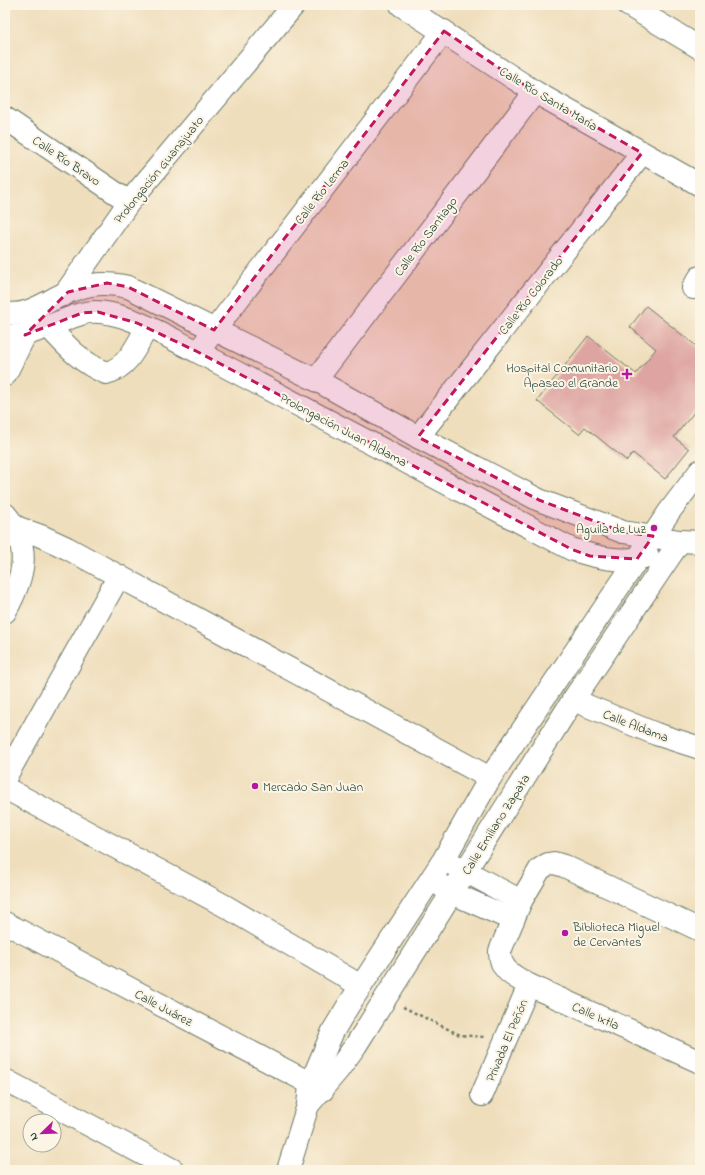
<svg xmlns="http://www.w3.org/2000/svg" width="705" height="1175" viewBox="0 0 705 1175" font-family="'Indie Flower',sans-serif">
<rect width="100%" height="100%" fill="#fcf5e5"/>
<filter id="ink" filterUnits="userSpaceOnUse"><feTurbulence type="fractalNoise" baseFrequency=".025" numOctaves="2"/><feDisplacementMap in="SourceGraphic" scale="8" xChannelSelector="R" yChannelSelector="G"/><feConvolveMatrix kernelMatrix="1 2 1 2 8 2 1 2 1" color-interpolation-filters="sRGB"/></filter>
<filter id="wash" filterUnits="userSpaceOnUse"><feTurbulence type="fractalNoise" baseFrequency=".012" numOctaves="4" result="noise"/><feDisplacementMap in="SourceGraphic" scale="16" xChannelSelector="R" yChannelSelector="G"/><feGaussianBlur stdDeviation="0.9" result="paint"/><feColorMatrix in="noise" values="0 0 0 0 0 0 0 0 0 0 0 0 0 0 0 0 0 1.4 0 .05"/><feComposite in="paint" operator="in"/></filter>
<g filter="url(#wash)">
<rect width="100%" height="100%" fill="#efdebc"/>
<g id="blocks">
<path fill="#dea4a1" d="M 646,306 L 700,349 L 700,405 L 674,437 L 689,449 L 665,479 L 633,453 L 627,461 L 585,427 L 579,434 L 537,401 L 588,336 L 636,374 L 656,349 L 630,327 Z"/>
</g>
</g>
<g filter="url(#ink)">
<use href="#blocks" fill-opacity="0" stroke="#687564" stroke-width="1"/>
<g fill="none" stroke-linecap="round" stroke-linejoin="round">
<g stroke="#687564" stroke-width="24">
<g id="minor">
<path d="M 401,5 L 535,92 L 700,185"/>
<path d="M 628,5 L 700,48"/>
<path d="M 5,118 L 129,202"/>
<path d="M 693,288 L 700,277"/>
<path d="M 64,295 L 129,202 L 294,5"/>
<path d="M 5,313 C 27,318 48,300 68,292 C 89,283 106,282 128,287 L 316,380 L 418,437 L 539,500 L 623,532 L 680,541 L 700,542"/>
<path d="M 49,327 C 66,346 83,364 106,373 C 128,368 137,345 147,327"/>
<path d="M 5,336 C 32,337 55,322 81,314 C 113,303 169,338 198,352 L 571,549 C 595,557 622,564 648,556"/>
<path d="M 206,341 L 444,31"/>
<path d="M 5,375 L 25,335 L 33,327"/>
<path d="M 316,380 L 535,92"/>
<path d="M 418,437 L 642,153"/>
<path d="M 5,514 C 33,546 24,578 5,612"/>
<path d="M 16,527 L 41,536 L 67,548 L 490,778"/>
<path d="M 573,700 L 656,734 L 700,748"/>
<path d="M 5,778 L 119,576"/>
<path d="M 5,788 L 225,906 L 361,986"/>
<path d="M 452,864 L 521,901"/>
<path d="M 440,885 L 452,893 L 513,920"/>
<path d="M 5,923 L 323,1090"/>
<path d="M 700,930 L 564,866 L 554,863 L 548,864 L 540,869 L 521,901 L 500,951 C 499,970 515,977 529,985 L 700,1062"/>
<path d="M 5,1080 L 173,1170"/>
<path d="M 482,1095 L 529,985"/>
<path d="M 308,1105 L 338,1070 L 356,1045 L 573,700 L 680,541"/>
<path d="M 288,1170 L 308,1105 L 310,1085 L 333,1031 L 348,1006 L 444,859 L 490,778 L 669,512 L 700,471"/>
</g>
</g>
<path stroke="#687564" stroke-width="2.5" stroke-dasharray="3 3" stroke-linecap="butt" d="M 403,1007 L 460,1035 L 485,1037"/>
<use href="#minor" stroke="#fff" stroke-width="22"/>
</g>
</g>
<path fill="#c2185b" fill-opacity="0.2" stroke="#c2185b" stroke-width="3" stroke-dasharray="8 5" stroke-linejoin="round" d="M 444,31 L 535,92 L 642,153 L 418,437 L 539,500 L 623,532 L 653,536 L 637,559 L 590,556 L 571,549 L 198,352 L 137,323 L 98,312 L 82,313 L 25,335 L 68,292 L 107,283 L 128,287 L 214,330 Z"/>
<g fill="#b5179e" stroke="#fcf5e5" stroke-width="1.5">
<path d="M625 368h4v4h4v4h-4v4h-4v-4h-4v-4h4z"/>
<circle cx="654" cy="528" r="4"/>
<circle cx="255" cy="786" r="4"/>
<circle cx="565" cy="933" r="4"/>
</g>
<g text-anchor="middle" stroke-width="4" stroke-linejoin="round" paint-order="stroke">
<g font-size="13" fill="#1f3d34" stroke="#fcf5e5">
<text transform="translate(549 98) rotate(31)" y="5">Calle Río Santa María</text>
<text transform="translate(67 160) rotate(34)" y="5">Calle Río Bravo</text>
<text transform="translate(158 169) rotate(-51)" y="5">Prolongación Guanajuato</text>
<text transform="translate(321 191) rotate(-52)" y="5">Calle Río Lerma</text>
<text transform="translate(425 236) rotate(-53)" y="5">Calle Río Santiago</text>
<text transform="translate(530 295) rotate(-52)" y="5">Calle Río Colorado</text>
<text transform="translate(344 429) rotate(28)" y="5">Prolongación Juan Aldama</text>
<text transform="translate(636 725) rotate(21)" y="5">Calle Aldama</text>
<text transform="translate(495 824) rotate(-58)" y="5">Calle Emiliano Zapata</text>
<text transform="translate(164 1007) rotate(28)" y="5">Calle Juárez</text>
<text transform="translate(596 1015) rotate(24)" y="5">Calle Ixtla</text>
<text transform="translate(506 1040) rotate(-67)" y="5">Privada El Peñón</text>
</g>
<g font-size="13" fill="#1f3d34" stroke="#fcf5e5" text-anchor="end">
<text x="618" y="372">Hospital Comunitario<tspan x="618" dy="15">Apaseo el Grande</tspan></text>
<text x="646" y="533">Aguila de Luz</text>
<text x="263" y="791" text-anchor="start">Mercado San Juan</text>
<text x="573" y="931" text-anchor="start">Biblioteca Miguel<tspan x="573" dy="15">de Cervantes</tspan></text>
</g>
</g>
<rect width="705" height="1175" fill="none" stroke="#fcf5e5" stroke-width="20"/>
<g transform="translate(42 1133) rotate(247)"><circle r="19" fill="#fcf5e5" stroke="#a4ab9e"/>
<path d="M0-3L7 15L0 10L-7 15Z" fill="#b5179e"/>
<text y="-6" font-size="11" font-weight="bold" text-anchor="middle" fill="#1f3d34">N</text>
</g>
</svg>
